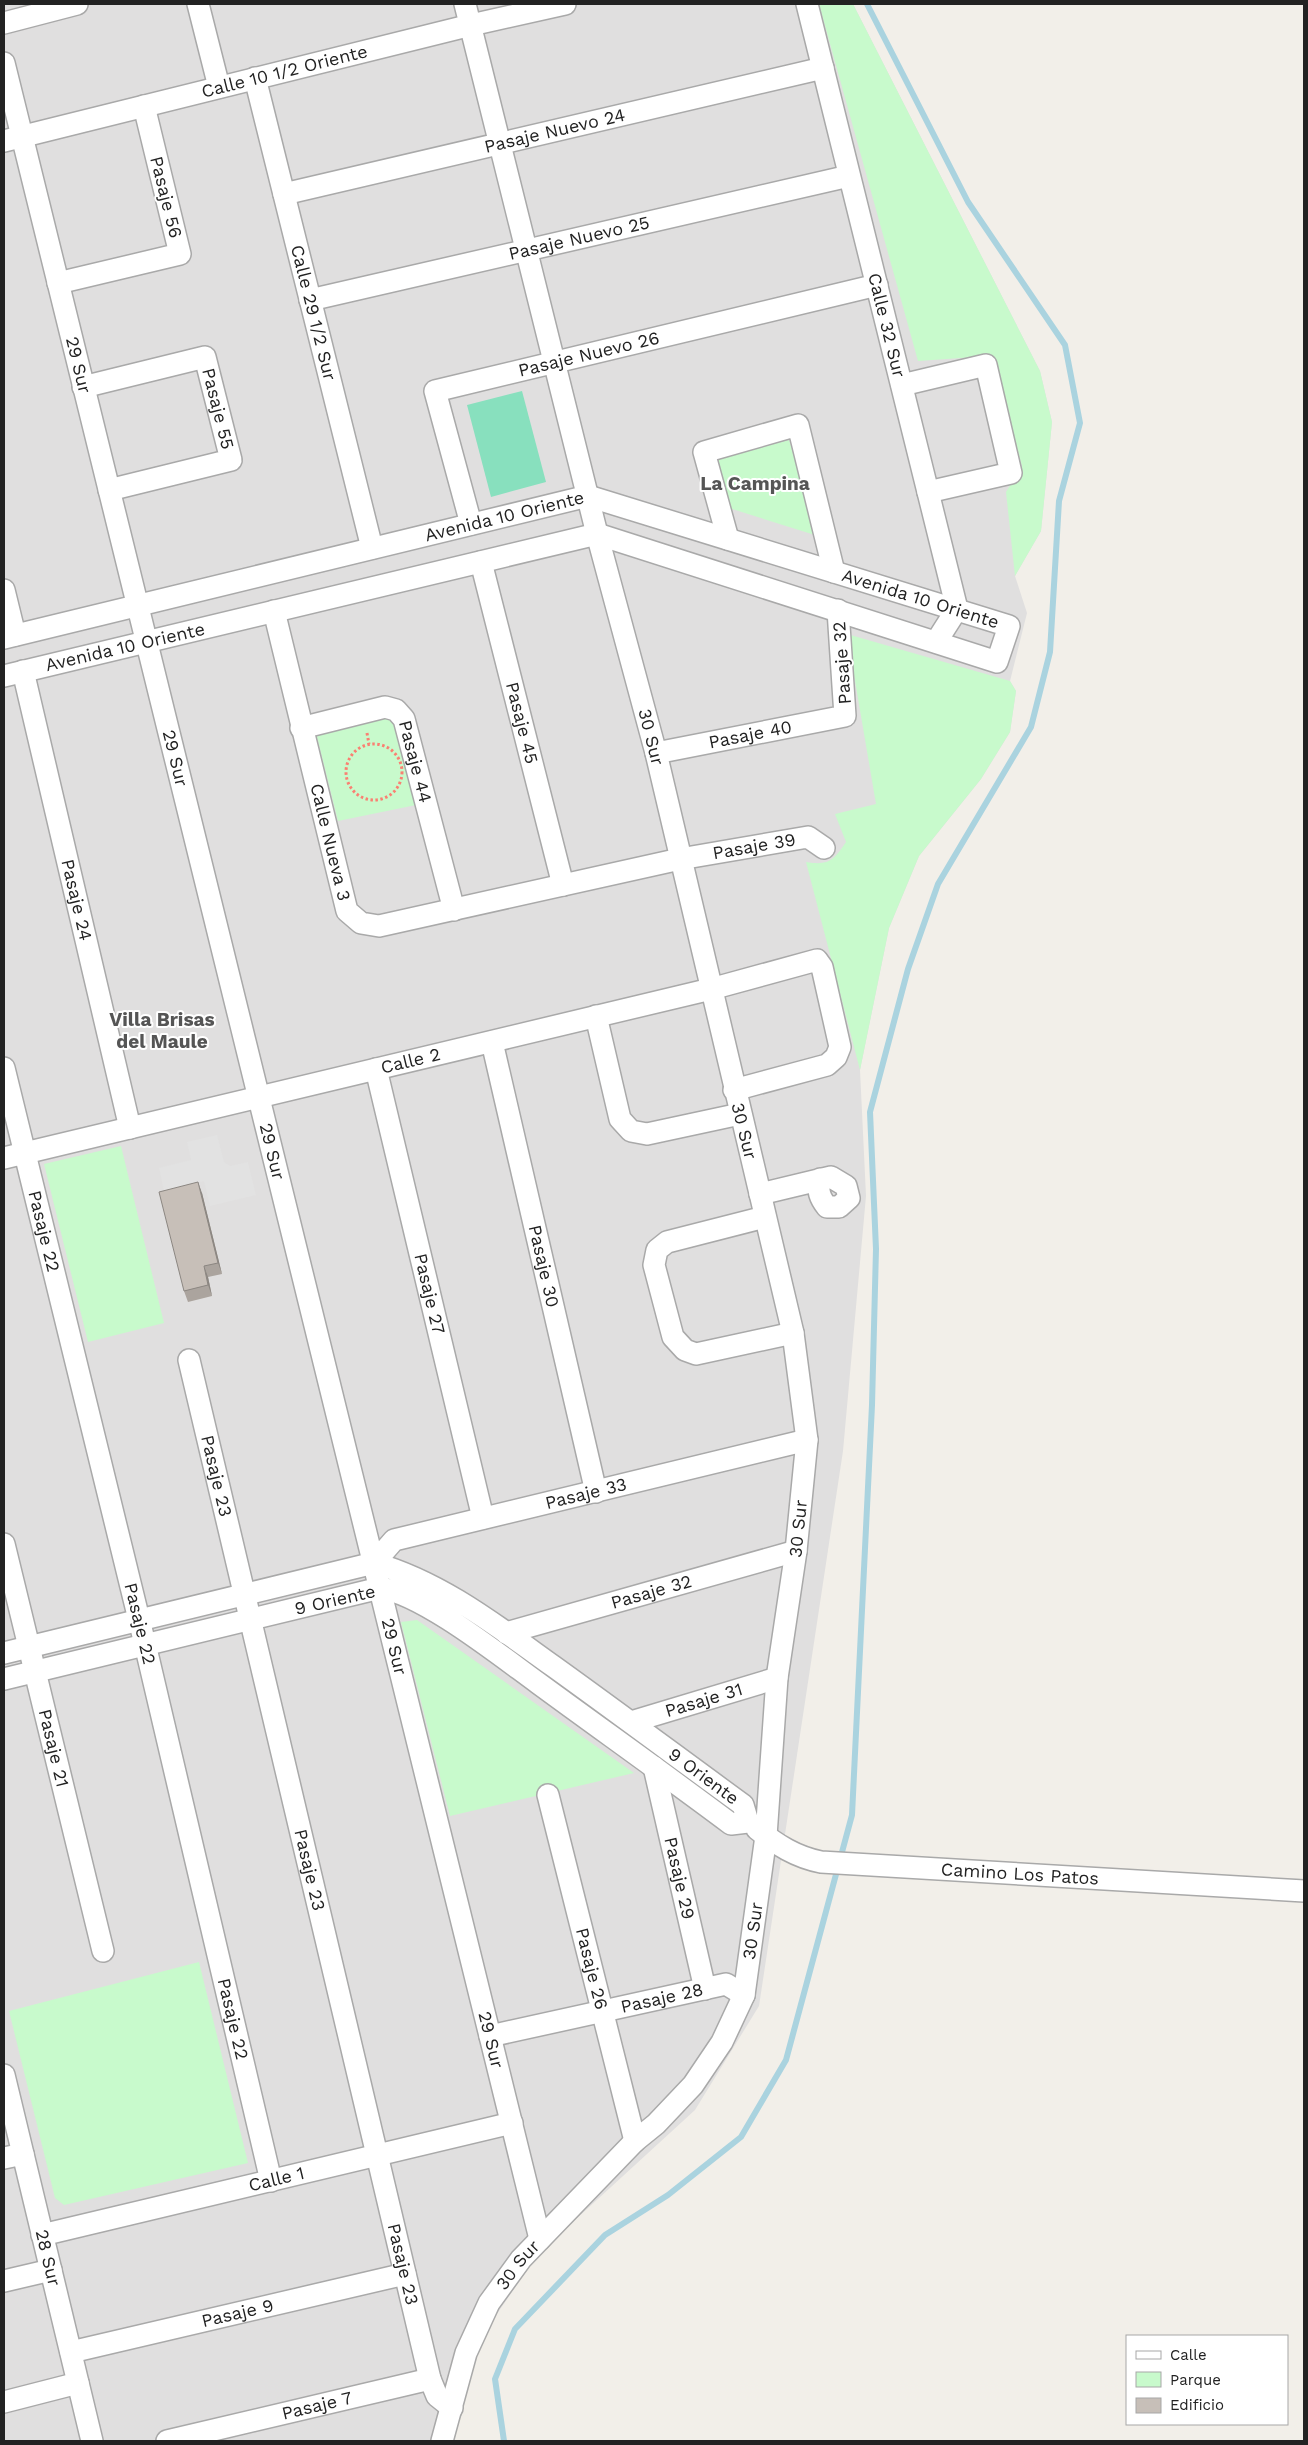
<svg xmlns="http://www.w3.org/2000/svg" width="1308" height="2445" viewBox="0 0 1308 2445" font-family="'Work Sans',sans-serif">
<rect width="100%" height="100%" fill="#f2efe9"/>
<path fill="#e0dfdf" d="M 4,4 L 853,4 L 1040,371 L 1052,422 L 1041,531 L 1015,576 L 1027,613 L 1010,681 L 1016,691 L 1010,732 L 981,779 L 919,856 L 889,928 L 860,1070 L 866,1196 L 843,1451 L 759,2006 L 695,2110 L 539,2253 L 463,2363 L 437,2441 L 4,2441 Z"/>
<g fill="#c8facc">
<path d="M 819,4 L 853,4 L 1040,371 L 1052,422 L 1041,531 L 1015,576 L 1006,492 L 1022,466 L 990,356 L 918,361 Z"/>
<path d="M 789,440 L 818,536 L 729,508 L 714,460 Z"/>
<path d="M 847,634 L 1010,681 L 1016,691 L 1010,732 L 981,779 L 919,856 L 889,928 L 860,1070 L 806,862 C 829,866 834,860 846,842 L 835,814 L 876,804 Z"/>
<path d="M 382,716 L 391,719 L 398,726 L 416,805 L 338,821 L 316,733 Z"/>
<path d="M 121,1146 L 164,1323 L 88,1342 L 44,1164 Z"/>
<path d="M 417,1620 L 634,1773 L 450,1816 L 401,1622 Z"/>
<path d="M 199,1962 L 248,2163 L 64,2205 L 55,2198 L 9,2011 Z"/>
</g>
<path fill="#88e0be" d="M 522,391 L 546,482 L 491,497 L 467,405 Z"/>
<path fill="#e2e2e2" d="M 217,1135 L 224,1162 L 230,1166 L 248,1162 L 256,1195 L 210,1206 L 204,1181 L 164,1191 L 159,1168 L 191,1160 L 187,1142 Z"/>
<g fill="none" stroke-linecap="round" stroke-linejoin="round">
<path stroke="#aad3df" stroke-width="6" d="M 504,2441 L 495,2379 L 515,2329 L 605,2235 L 668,2195 L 741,2137 L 786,2060 L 852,1815 L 872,1405 L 876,1249 L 870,1112 L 908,969 L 938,884 L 1031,727 L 1050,652 L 1059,501 L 1080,423 L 1065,345 L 968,202 L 867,4"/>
<g stroke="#a9a9a9" stroke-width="24">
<g id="minor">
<path d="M 198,4 L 219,87"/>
<path id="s1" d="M 807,4 L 957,609 L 936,642"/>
<path d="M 4,23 L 77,4"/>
<path id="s2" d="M 4,63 L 540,2239"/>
<path id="s3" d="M 255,78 L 372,548"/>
<path id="s4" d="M 4,141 L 471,25 L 565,4"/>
<path id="s5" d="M 284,194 L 823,68"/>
<path d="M 58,283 L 180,254 L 144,106"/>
<path id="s6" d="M 310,300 L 849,176"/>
<path d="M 902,385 L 986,365 L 1011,473 L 928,492"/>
<path id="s7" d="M 83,387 L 205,357 L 231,460 L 109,490"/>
<path id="s8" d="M 471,524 L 435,391 L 877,285"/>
<path d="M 728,539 L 704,452 L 798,425 L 834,572"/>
<path id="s9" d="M 481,562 L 563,885"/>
<path d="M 4,590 L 15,635"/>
<path id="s10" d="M 274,611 L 347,911 L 361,923 L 379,926 L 680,859 L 808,837 L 824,848"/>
<path id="s11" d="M 4,638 L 588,496 L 1009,626 L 997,662 L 597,534 L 4,676"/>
<path id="s12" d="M 23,671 L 130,1128"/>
<path id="s13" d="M 301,728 L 385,707 L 396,710 L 404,719 L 454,910"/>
<path id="s14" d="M 656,753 L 845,716 L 838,610"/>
<path d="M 596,1016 L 620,1119 L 631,1131 L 647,1134 L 740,1114"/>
<path id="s15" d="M 492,1042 L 596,1492"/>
<path id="s16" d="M 4,1068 L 145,1644 L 271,2181"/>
<path id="s17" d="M 376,1069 L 483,1518"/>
<path id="s18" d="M 4,1158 L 711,989 L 817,960 L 822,967 L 840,1047 L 836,1057 L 827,1065 L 734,1090"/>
<path d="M 760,1194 L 831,1177 L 846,1186 L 849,1198 L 839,1207 L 827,1207 C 820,1198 817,1191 820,1179"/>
<path d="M 765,1217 L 667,1242 L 657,1250 L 654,1265 L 673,1337 L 685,1350 L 696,1354 L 793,1333"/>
<path id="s19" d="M 189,1360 L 430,2379 L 437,2396 L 452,2408"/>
<path id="s20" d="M 4,1544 L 103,1951"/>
<path id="s21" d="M 374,1563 L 394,1540 L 807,1440"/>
<path id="s22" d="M 506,1633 L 796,1551"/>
<path id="s23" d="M 4,1653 L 374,1563 C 441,1582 497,1626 553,1666 C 617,1712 680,1759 743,1805 L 748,1822 L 731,1824 C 667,1776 602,1730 538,1683 C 502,1657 422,1593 380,1588 L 4,1679"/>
<path id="s24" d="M 631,1722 L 777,1678"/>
<path id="s25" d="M 654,1767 L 705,1989"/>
<path id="s26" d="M 548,1795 L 635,2141"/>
<path id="s27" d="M 757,1829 C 777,1845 796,1857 821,1862 L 1304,1891"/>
<path id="s28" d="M 490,2036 L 726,1984 L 744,1995"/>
<path id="s29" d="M 4,2075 L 92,2441"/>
<path d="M 4,2158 L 23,2154"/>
<path id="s30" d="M 42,2235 L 512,2123"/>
<path d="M 4,2281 L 51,2270"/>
<path id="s31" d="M 71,2352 L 405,2274"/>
<path d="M 4,2402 L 78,2383"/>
<path id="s32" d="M 167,2441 L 430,2379"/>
<path id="s33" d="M 442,2441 L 466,2353 L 489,2303 L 521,2259 L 635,2141 L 656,2124 L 693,2085 L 722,2042 L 744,1995 L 766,1836 L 777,1678 L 796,1551 L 807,1440 L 793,1333 L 656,753 L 597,534 L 465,4"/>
</g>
</g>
<g stroke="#fa8072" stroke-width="3" stroke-dasharray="2.5 2.5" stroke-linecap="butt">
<path d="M 367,733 L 369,744"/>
<circle cx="374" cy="772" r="28"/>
</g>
<use href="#minor" stroke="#fff" stroke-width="21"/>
</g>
<path fill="#aba49e" d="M 202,1193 L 222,1274 L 208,1277 L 212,1296 L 188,1302 L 184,1291 Z"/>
<g fill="#8b8681">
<path d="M 198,1182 L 202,1193 L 222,1274 L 218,1263 Z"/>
<path d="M 204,1266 L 208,1277 L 212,1296 L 208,1285 Z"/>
</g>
<path fill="#c7bfb8" stroke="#8b8681" d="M 198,1182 L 218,1263 L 204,1266 L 208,1285 L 184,1291 L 159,1192 Z"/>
<g text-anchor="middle" stroke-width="4" stroke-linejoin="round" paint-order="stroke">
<g font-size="18" fill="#222" stroke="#fff">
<text dy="6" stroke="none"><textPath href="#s4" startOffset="289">Calle 10 1/2 Oriente</textPath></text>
<text dy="6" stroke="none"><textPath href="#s5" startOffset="278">Pasaje Nuevo 24</textPath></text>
<text transform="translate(166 197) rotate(76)" y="6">Pasaje 56</text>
<text dy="6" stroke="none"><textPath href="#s6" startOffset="276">Pasaje Nuevo 25</textPath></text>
<text dy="6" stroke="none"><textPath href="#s3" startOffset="242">Calle 29 1/2 Sur</textPath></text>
<text dy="6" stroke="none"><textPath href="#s1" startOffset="331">Calle 32 Sur</textPath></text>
<text dy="6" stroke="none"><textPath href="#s8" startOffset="296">Pasaje Nuevo 26</textPath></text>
<text dy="6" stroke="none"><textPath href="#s2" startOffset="311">29 Sur</textPath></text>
<text dy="6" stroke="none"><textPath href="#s7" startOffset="179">Pasaje 55</textPath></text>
<text dy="6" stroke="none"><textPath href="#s11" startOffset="515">Avenida 10 Oriente</textPath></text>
<text dy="6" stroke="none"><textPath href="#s11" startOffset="949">Avenida 10 Oriente</textPath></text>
<text transform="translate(125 647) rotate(-13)" y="6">Avenida 10 Oriente</text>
<text transform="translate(842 663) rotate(-94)" y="6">Pasaje 32</text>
<text dy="6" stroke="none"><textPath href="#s9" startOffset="166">Pasaje 45</textPath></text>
<text dy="6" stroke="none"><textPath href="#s14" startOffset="96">Pasaje 40</textPath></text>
<text transform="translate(651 737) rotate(76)" y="6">30 Sur</text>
<text dy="6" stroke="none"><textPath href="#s2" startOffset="716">29 Sur</textPath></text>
<text dy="6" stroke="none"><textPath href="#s13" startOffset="154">Pasaje 44</textPath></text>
<text dy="6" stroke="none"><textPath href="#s10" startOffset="238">Calle Nueva 3</textPath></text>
<text dy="6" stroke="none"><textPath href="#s10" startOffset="729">Pasaje 39</textPath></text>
<text dy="6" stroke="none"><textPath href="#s12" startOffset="235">Pasaje 24</textPath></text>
<text dy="6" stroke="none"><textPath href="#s18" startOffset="418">Calle 2</textPath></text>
<text transform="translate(744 1131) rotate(76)" y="6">30 Sur</text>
<text dy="6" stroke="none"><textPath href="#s2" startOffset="1121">29 Sur</textPath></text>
<text dy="6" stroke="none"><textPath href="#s16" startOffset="168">Pasaje 22</textPath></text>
<text dy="6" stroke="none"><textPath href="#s15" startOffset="230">Pasaje 30</textPath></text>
<text dy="6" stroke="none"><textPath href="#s17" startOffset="231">Pasaje 27</textPath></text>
<text dy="6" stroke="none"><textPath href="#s19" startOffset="119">Pasaje 23</textPath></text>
<text dy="6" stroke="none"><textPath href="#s21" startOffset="228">Pasaje 33</textPath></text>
<text dy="6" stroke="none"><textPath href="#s33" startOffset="1019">30 Sur</textPath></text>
<text dy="6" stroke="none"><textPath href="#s22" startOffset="151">Pasaje 32</textPath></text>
<text transform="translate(335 1600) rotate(-13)" y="6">9 Oriente</text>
<text dy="6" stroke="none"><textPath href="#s16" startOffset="572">Pasaje 22</textPath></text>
<text dy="6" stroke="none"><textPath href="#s2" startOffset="1631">29 Sur</textPath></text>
<text dy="6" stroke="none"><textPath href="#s24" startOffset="76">Pasaje 31</textPath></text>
<text dy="6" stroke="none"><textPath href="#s20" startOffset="210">Pasaje 21</textPath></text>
<text dy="6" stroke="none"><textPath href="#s23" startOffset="775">9 Oriente</textPath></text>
<text dy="6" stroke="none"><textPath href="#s19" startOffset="524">Pasaje 23</textPath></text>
<text dy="6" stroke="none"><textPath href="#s27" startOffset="272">Camino Los Patos</textPath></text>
<text dy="6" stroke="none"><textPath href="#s25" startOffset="114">Pasaje 29</textPath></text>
<text dy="6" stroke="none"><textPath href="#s33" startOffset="614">30 Sur</textPath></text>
<text dy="6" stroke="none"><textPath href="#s26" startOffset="179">Pasaje 26</textPath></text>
<text dy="6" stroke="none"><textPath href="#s28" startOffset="176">Pasaje 28</textPath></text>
<text dy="6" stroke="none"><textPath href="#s16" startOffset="978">Pasaje 22</textPath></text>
<text dy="6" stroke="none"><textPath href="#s2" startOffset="2036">29 Sur</textPath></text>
<text dy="6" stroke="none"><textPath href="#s30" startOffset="241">Calle 1</textPath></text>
<text dy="6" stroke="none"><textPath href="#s29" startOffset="188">28 Sur</textPath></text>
<text dy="6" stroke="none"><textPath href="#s19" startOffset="929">Pasaje 23</textPath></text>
<text dy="6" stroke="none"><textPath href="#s33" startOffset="194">30 Sur</textPath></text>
<text dy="6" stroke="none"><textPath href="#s31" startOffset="171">Pasaje 9</textPath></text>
<text dy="6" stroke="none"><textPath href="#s32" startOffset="154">Pasaje 7</textPath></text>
</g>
<g font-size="19" font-weight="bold" fill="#555" stroke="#fff">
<text x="755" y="490">La Campina</text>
<text x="162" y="1026">Villa Brisas<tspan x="162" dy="22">del Maule</tspan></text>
</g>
</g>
<rect width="1308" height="2445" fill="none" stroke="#222222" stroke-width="10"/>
<rect x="1126" y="2335" width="162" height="90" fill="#ffffff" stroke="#a7a7a7"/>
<rect x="1136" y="2351" width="25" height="8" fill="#ffffff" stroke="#a7a7a7"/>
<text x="1170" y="2360" font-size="15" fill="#222222">Calle</text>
<rect x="1136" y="2372" width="25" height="15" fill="#c8facc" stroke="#a7a7a7"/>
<text x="1170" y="2385" font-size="15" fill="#222222">Parque</text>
<rect x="1136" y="2398" width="25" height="15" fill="#c7bfb8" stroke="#a7a7a7"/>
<text x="1170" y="2410" font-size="15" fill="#222222">Edificio</text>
</svg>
